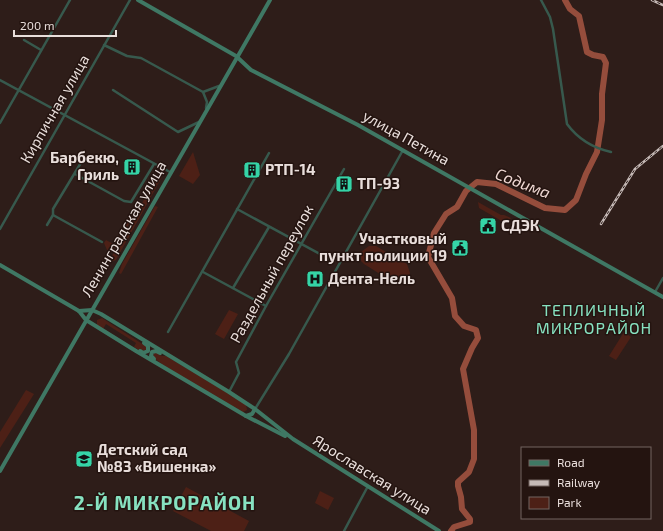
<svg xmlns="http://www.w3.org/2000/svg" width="663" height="531" viewBox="0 0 663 531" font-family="'Exo 2',sans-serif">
<rect width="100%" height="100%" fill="#2e1d19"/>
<g fill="#4d2016">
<path d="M 193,152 L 200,175 L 193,184 L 179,176 Z"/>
<path d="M 158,175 L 162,177 L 116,260 L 108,263 Z"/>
<path d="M 478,202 L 501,215 L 504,215 L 511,218 L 507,224 L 479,208 Z"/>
<path d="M 155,206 L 158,207 L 121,274 L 119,273 L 122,264 Z"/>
<path d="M 132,210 L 136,212 L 112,252 L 107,250 L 104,243 L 106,240 L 115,245 Z"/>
<path d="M 369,246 L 376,246 L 407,264 L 410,273 L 407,281 L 396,284 L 364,264 L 361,261 L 361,252 Z"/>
<path d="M 229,310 L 238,314 L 224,339 L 215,334 Z"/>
<path d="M 102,318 L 147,347 L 146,350 C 142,352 137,349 134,347 L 136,343 L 106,324 L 103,329 L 97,325 L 97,320 Z"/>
<path d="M 624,332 L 631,337 L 616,360 L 609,356 Z"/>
<path d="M 156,352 L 162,356 L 166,356 L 246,404 L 247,410 L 243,412 L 163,365 L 153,357 L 154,353 Z"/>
<path d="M 26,390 L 34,394 L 0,448 L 0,432 Z"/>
<path d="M 186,487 L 249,521 L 244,531 L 211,531 L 173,511 Z"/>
<path d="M 320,491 L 334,498 L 328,510 L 315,503 Z"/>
</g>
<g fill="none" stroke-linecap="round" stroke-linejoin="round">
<path stroke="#954d3c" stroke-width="6" d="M 451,531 L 454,527 L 470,522 L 470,519 L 462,509 L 461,497 L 458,486 L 458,482 L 469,472 L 474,459 L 474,430 L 463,369 L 472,348 L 478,338 L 476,330 L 464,326 L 455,316 L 452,298 L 428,257 L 434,233 L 446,214 L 457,207 L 466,191 L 477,182 L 496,184 L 545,208 L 565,210 L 576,200 L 586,174 L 597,152 L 602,120 L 602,94 L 606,63 L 603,57 L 593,55 L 587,52 L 579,16 L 570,9 L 565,0"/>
<g stroke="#37594d" stroke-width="2.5">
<path d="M 541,0 L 550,17 L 553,29 L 567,124 C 578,139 593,148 611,152"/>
<path d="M 24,40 L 41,50"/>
<path d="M 104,45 L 127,56 L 141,58 L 203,92 L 207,102 L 206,108"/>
<path d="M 0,80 L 170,172"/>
<path d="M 113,90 L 178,132 L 199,122"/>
<path d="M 203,92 L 219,86"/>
<path d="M 0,123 L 70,0"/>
<path d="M 75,174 L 124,201 L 131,202 L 154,164"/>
<path d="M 237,209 L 331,260"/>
<path d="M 53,215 L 102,242"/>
<path d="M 47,225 L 53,215 L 53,209 L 82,161"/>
<path d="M 0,229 L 130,0"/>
<path d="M 203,272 L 266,306"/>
<path d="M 233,288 L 269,227"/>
<path d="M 655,292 L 663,278"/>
<path d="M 168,332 L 269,153"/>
<path d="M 229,392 L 239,373 L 236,362 L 266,306 L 344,169"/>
<path d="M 255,409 L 289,354 L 403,150"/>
<path d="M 344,531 L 368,486"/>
</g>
<g stroke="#3f7864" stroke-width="4">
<path d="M 138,0 L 236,56 L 251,70 L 358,125 L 663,297"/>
<path d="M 0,265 L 79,311 L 86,320 L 136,351 L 246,416 L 285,436"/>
<path d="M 79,311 L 92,310 L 101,314 L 229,392 L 255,409 L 293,439 L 439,531"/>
<path d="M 140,351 L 143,353 L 148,351 L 148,346 L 144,343"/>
<path d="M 154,359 L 151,356 L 152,352 L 156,351 L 160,353"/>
<path d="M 246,416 L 252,414 L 255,409"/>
<path d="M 0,471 L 270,0"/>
</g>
<g stroke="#c6bab7" stroke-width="2.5">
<g id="rail">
<path d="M 652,0 L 663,5"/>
<path d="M 601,224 L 635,169 L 663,146"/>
</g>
</g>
<use href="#rail" stroke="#241410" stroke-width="1" stroke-dasharray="3" stroke-linecap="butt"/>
</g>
<defs>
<g id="building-square" transform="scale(0.9)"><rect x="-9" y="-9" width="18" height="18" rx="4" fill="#35d4a7" stroke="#241410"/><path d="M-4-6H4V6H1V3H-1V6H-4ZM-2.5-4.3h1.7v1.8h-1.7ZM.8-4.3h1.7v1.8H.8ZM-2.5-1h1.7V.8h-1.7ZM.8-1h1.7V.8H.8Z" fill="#111"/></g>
<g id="civic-square" transform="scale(0.9)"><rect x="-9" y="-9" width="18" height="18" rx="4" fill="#35d4a7" stroke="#241410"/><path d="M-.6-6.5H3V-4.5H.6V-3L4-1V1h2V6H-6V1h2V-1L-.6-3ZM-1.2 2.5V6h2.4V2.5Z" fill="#111"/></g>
<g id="hospital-square" transform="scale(0.9)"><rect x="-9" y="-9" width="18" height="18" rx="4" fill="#35d4a7" stroke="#241410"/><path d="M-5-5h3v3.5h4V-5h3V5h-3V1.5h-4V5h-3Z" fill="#111"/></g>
<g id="school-square" transform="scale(0.9)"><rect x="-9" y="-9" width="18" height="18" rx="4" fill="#35d4a7" stroke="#241410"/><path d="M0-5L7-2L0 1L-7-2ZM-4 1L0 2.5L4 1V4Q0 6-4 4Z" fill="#111"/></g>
</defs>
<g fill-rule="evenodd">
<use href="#building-square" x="132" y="167"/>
<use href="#building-square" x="252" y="170"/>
<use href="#building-square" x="344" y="184"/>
<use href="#civic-square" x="488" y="226"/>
<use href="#civic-square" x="460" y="248"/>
<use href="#hospital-square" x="315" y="279"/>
<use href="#school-square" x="84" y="459"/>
</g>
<g text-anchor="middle" stroke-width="3" stroke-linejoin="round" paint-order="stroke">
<g font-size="15" fill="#e9dedb" stroke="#241410">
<text transform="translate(55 109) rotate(-60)" y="5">Кирпичная улица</text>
<text transform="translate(406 138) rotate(29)" y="5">улица Петина</text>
<text transform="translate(124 229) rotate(-60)" y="5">Ленинградская улица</text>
<text transform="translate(272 274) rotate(-61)" y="5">Раздельный переулок</text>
<text transform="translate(372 475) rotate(32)" y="5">Ярославская улица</text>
</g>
<g font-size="15" font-weight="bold" fill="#e9dedb" stroke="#241410" text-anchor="start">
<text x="119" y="163" text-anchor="end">Барбекю,<tspan x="119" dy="17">Гриль</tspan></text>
<text x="265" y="175">РТП-14</text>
<text x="357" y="189">ТП-93</text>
<text x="501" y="231">СДЭК</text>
<text x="447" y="244" text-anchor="end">Участковый<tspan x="447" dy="17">пункт полиции 19</tspan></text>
<text x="328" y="284">Дента-Нель</text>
<text x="97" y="455">Детский сад<tspan x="97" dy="17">№83 «Вишенка»</tspan></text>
</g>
<g font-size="16" font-style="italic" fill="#f0d9d4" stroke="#241410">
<text transform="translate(523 183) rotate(21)" y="6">Содима</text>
</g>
<g font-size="16" letter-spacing="1" fill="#87e2c1" stroke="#241410">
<text x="594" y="316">ТЕПЛИЧНЫЙ<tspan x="594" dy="18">МИКРОРАЙОН</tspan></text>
</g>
<g font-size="19" font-weight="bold" letter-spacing="1" fill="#87e2c1" stroke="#241410">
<text x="165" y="510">2-Й МИКРОРАЙОН</text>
</g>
</g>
<rect x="521" y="447" width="130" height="72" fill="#241410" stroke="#736561"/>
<rect x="529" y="460" width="20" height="6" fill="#3f7864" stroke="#736561"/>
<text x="557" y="467" font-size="12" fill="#e9dedb">Road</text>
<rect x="529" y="480" width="20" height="6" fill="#c6bab7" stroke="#736561"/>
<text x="557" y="487" font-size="12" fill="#e9dedb">Railway</text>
<rect x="529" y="497" width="20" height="12" fill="#4d2016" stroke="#736561"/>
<text x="557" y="507" font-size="12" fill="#e9dedb">Park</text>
<path d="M14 30v6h102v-6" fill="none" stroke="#e9dedb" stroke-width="2"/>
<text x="20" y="30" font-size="12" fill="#e9dedb" stroke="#241410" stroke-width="3" paint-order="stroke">200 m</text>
</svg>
